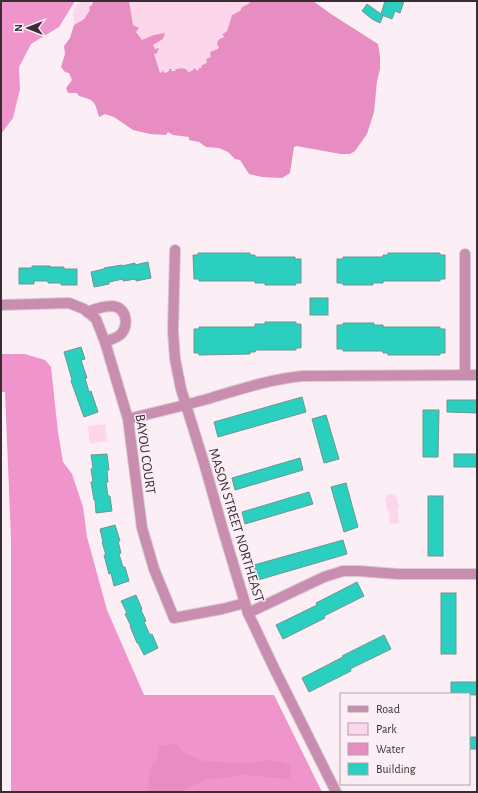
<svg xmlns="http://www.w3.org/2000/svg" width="478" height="793" viewBox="0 0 478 793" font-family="'Alegreya Sans',sans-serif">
<rect width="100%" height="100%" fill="#fceef5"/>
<g fill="#fcd6eb">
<path d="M 80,1 L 93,1 C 90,13 85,18 74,25 L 73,12 Z"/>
<path d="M 129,1 L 251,1 L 248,4 L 242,7 L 240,11 L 232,15 L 227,31 L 219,46 L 218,49 L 198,72 L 192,71 L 188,72 L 179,69 C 175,71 172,70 168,71 C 165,72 164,73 160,73 L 154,54 L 159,48 L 154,49 L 153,45 L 163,39 L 154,35 L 142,41 L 133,25 Z"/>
<path d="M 105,424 L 107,441 L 90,444 L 88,426 Z"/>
<path d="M 395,494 L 395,497 L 397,497 L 399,509 L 397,509 L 399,523 L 390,524 L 389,511 L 387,511 L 385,498 L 387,498 L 386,495 Z"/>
</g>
<g fill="#f095cb">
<path d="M 1,1 L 75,1 L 59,27 L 31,44 L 19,67 L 20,89 L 13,118 L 1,134 Z"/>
<path d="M 1,354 L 25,354 L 45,360 L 51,367 L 58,432 L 63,462 L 72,474 L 83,507 L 87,537 L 107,610 L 144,695 L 274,695 L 322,792 L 11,792 L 11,539 L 5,392 L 1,392 Z"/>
</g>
<g fill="#e88dc2">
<path d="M 93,1 L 129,1 L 133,25 L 139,28 L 136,32 L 142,40 L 154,35 L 165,33 L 163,39 L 153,45 L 155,49 L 159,48 L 157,53 L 154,54 L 160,73 L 163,71 L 165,73 L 169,71 L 169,69 L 171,69 L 172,71 L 175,71 L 176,69 L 179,69 L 180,68 L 186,69 L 188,72 L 192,71 L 194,68 L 198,71 L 199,68 L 201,68 L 202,65 L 205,64 L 207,62 L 206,59 L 211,57 L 210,52 L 218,49 L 219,46 L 217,45 L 218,40 L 224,37 L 224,36 L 222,35 L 227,31 L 232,15 L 240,11 L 242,7 L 248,4 L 251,1 L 313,1 L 331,14 L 378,44 L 380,56 L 380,69 L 377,81 L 374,112 L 367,134 L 355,151 L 350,154 L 341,154 L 296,146 L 294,147 L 290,173 L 282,178 L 262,177 L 249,174 L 240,160 L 235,159 L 228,152 L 219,148 L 206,147 L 199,142 L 189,140 L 189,137 L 173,135 L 168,132 L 166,135 L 150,134 L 133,130 L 114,117 L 105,114 L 99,117 C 95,102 95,100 79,96 L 77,93 L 68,93 L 66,88 L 72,80 L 69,73 L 65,72 L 61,67 L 65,54 L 64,46 L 70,38 L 74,25 L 84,19 L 90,10 L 89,7 L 92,5 Z"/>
<path d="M 176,744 L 183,752 L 204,761 L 247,763 L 270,760 L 285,762 L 290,766 L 292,772 L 289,779 L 244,775 L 205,780 L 188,788 L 184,792 L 149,792 L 147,789 L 151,766 L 156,761 L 159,745 Z"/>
</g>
<g fill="#2acfc0" stroke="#709590">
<path d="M 385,1 L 404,1 L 400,13 L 395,11 L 392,19 L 382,15 L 383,16 L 380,23 L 372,19 L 362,11 L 367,4 L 381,14 Z"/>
<path d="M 198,253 L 250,253 L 250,255 L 255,255 L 255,257 L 295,257 L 295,259 L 301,259 L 301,283 L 295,283 L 296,285 L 265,285 L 265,283 L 255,283 L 255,281 L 199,281 L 199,279 L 194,279 L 193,255 L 198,255 Z"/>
<path d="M 388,253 L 440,253 L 440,255 L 445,255 L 445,279 L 440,279 L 440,281 L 383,281 L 383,283 L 373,283 L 373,285 L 343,285 L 343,283 L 337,283 L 337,259 L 343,259 L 343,257 L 383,257 L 383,255 L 388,255 Z"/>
<path d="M 148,262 L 151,278 L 136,281 L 136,279 L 123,281 L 123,279 L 109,282 L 109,284 L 94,287 L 91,272 L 104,269 L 104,268 L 122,265 L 122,266 L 135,263 L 135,265 Z"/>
<path d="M 32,266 L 50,266 L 50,267 L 64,267 L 64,269 L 77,269 L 77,285 L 61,285 L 61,283 L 48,283 L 48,281 L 34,281 L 34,284 L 19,284 L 19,268 L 32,268 Z"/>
<rect x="310" y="298" width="18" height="17"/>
<path d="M 265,322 L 296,322 L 296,324 L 301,324 L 301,348 L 296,348 L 296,350 L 256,350 L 255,352 L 250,352 L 250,354 L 199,355 L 199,353 L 194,353 L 194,329 L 199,329 L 199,327 L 255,327 L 255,324 L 265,324 Z"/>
<path d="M 343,323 L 374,323 L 374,325 L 383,325 L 383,327 L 440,327 L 440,329 L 445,329 L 445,353 L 440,353 L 440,355 L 388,355 L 388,353 L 383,353 L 383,351 L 343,351 L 343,349 L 337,349 L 337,325 L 343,325 Z"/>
<path d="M 81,347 L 85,359 L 81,360 L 87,378 L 85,378 L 89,392 L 91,391 L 98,412 L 84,417 L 71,381 L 72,380 L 64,352 Z"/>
<path d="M 302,397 L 306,412 L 218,437 L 214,422 Z"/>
<path d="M 447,400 L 477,400 L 477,413 L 447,412 Z"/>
<path d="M 423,410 L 439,410 L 438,457 L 423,457 Z"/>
<path d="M 326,415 L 339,459 L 324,463 L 312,419 Z"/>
<path d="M 107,454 L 109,470 L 107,470 L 108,482 L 106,482 L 108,496 L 110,496 L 112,511 L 96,513 L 95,500 L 94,500 L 91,482 L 93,482 L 91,469 L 93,468 L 91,455 Z"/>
<rect x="454" y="454" width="23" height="13"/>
<path d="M 300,458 L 303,470 L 235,490 L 232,478 Z"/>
<path d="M 346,483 L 358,527 L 344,532 L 331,487 Z"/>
<path d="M 309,492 L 313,504 L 245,524 L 242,512 Z"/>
<rect x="428" y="496" width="15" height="60"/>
<path d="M 115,525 L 120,541 L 118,541 L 121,553 L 119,554 L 123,567 L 125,567 L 129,581 L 114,586 L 111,573 L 109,574 L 104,555 L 106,555 L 102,542 L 103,542 L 100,529 Z"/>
<path d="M 343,540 L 347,554 L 258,580 L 254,565 Z"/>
<path d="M 357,582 L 364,596 L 324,616 L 325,618 L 283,639 L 276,625 L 317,605 L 316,603 Z"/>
<rect x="441" y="593" width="15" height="61"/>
<path d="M 136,595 L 142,609 L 141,610 L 146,621 L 144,622 L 150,635 L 152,634 L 158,648 L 144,655 L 138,643 L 137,643 L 130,626 L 131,626 L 125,614 L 127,613 L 121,601 Z"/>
<path d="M 384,635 L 391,649 L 350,669 L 351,671 L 309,692 L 302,678 L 343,657 L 342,656 Z"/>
<path d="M 451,682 L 477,682 L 477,695 L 451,694 Z"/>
<rect x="469" y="737" width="8" height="12"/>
</g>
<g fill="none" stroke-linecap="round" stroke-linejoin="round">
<g stroke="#d9cbd2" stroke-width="12">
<g id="minor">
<path d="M 175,250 L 173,331 L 175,359 L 181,389 L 204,463 L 223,530 L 248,613 L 274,668 L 336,792"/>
<path d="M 465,254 L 465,375"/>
<path d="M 1,305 L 69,303 L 84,309 L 96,319 L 105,342 L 128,419 L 142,528 L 154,569 L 174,618 L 222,609 L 245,603"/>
<path d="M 87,312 C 95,309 104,306 112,306 C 126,307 129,323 122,333 C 118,338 111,339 105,342"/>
<path d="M 128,419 C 156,412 183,406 211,398 C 241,389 271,379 303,376 L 477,375"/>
<path d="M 248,613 L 324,577 L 343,571 L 359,571 L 397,574 L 477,574"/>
</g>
</g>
<use href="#minor" stroke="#c98daf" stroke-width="10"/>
</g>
<g text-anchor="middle" stroke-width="3" stroke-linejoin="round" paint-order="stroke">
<g font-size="14" fill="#392d33" stroke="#fceef5">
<text transform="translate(146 454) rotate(82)" y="5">BAYOU COURT</text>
<text transform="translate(237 525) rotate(73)" y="5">MASON STREET NORTHEAST</text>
</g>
</g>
<rect width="478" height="793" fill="none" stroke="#392d33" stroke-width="4"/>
<rect x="340" y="693" width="130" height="92" fill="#fceef5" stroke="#aea1a7"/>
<rect x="348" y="706" width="20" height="6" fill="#c98daf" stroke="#aea1a7"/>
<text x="376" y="713" font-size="12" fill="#392d33">Road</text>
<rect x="348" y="723" width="20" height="12" fill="#fcd6eb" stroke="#aea1a7"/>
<text x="376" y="733" font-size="12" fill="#392d33">Park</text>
<rect x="348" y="743" width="20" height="12" fill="#e88dc2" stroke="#aea1a7"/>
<text x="376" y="753" font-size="12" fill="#392d33">Water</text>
<rect x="348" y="763" width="20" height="12" fill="#2acfc0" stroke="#aea1a7"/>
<text x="376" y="773" font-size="12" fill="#392d33">Building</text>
<g transform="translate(28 28) rotate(270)" stroke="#fceef5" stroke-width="3" paint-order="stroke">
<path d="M0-3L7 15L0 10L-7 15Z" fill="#392d33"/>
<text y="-6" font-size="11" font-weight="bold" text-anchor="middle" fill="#392d33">N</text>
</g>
</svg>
